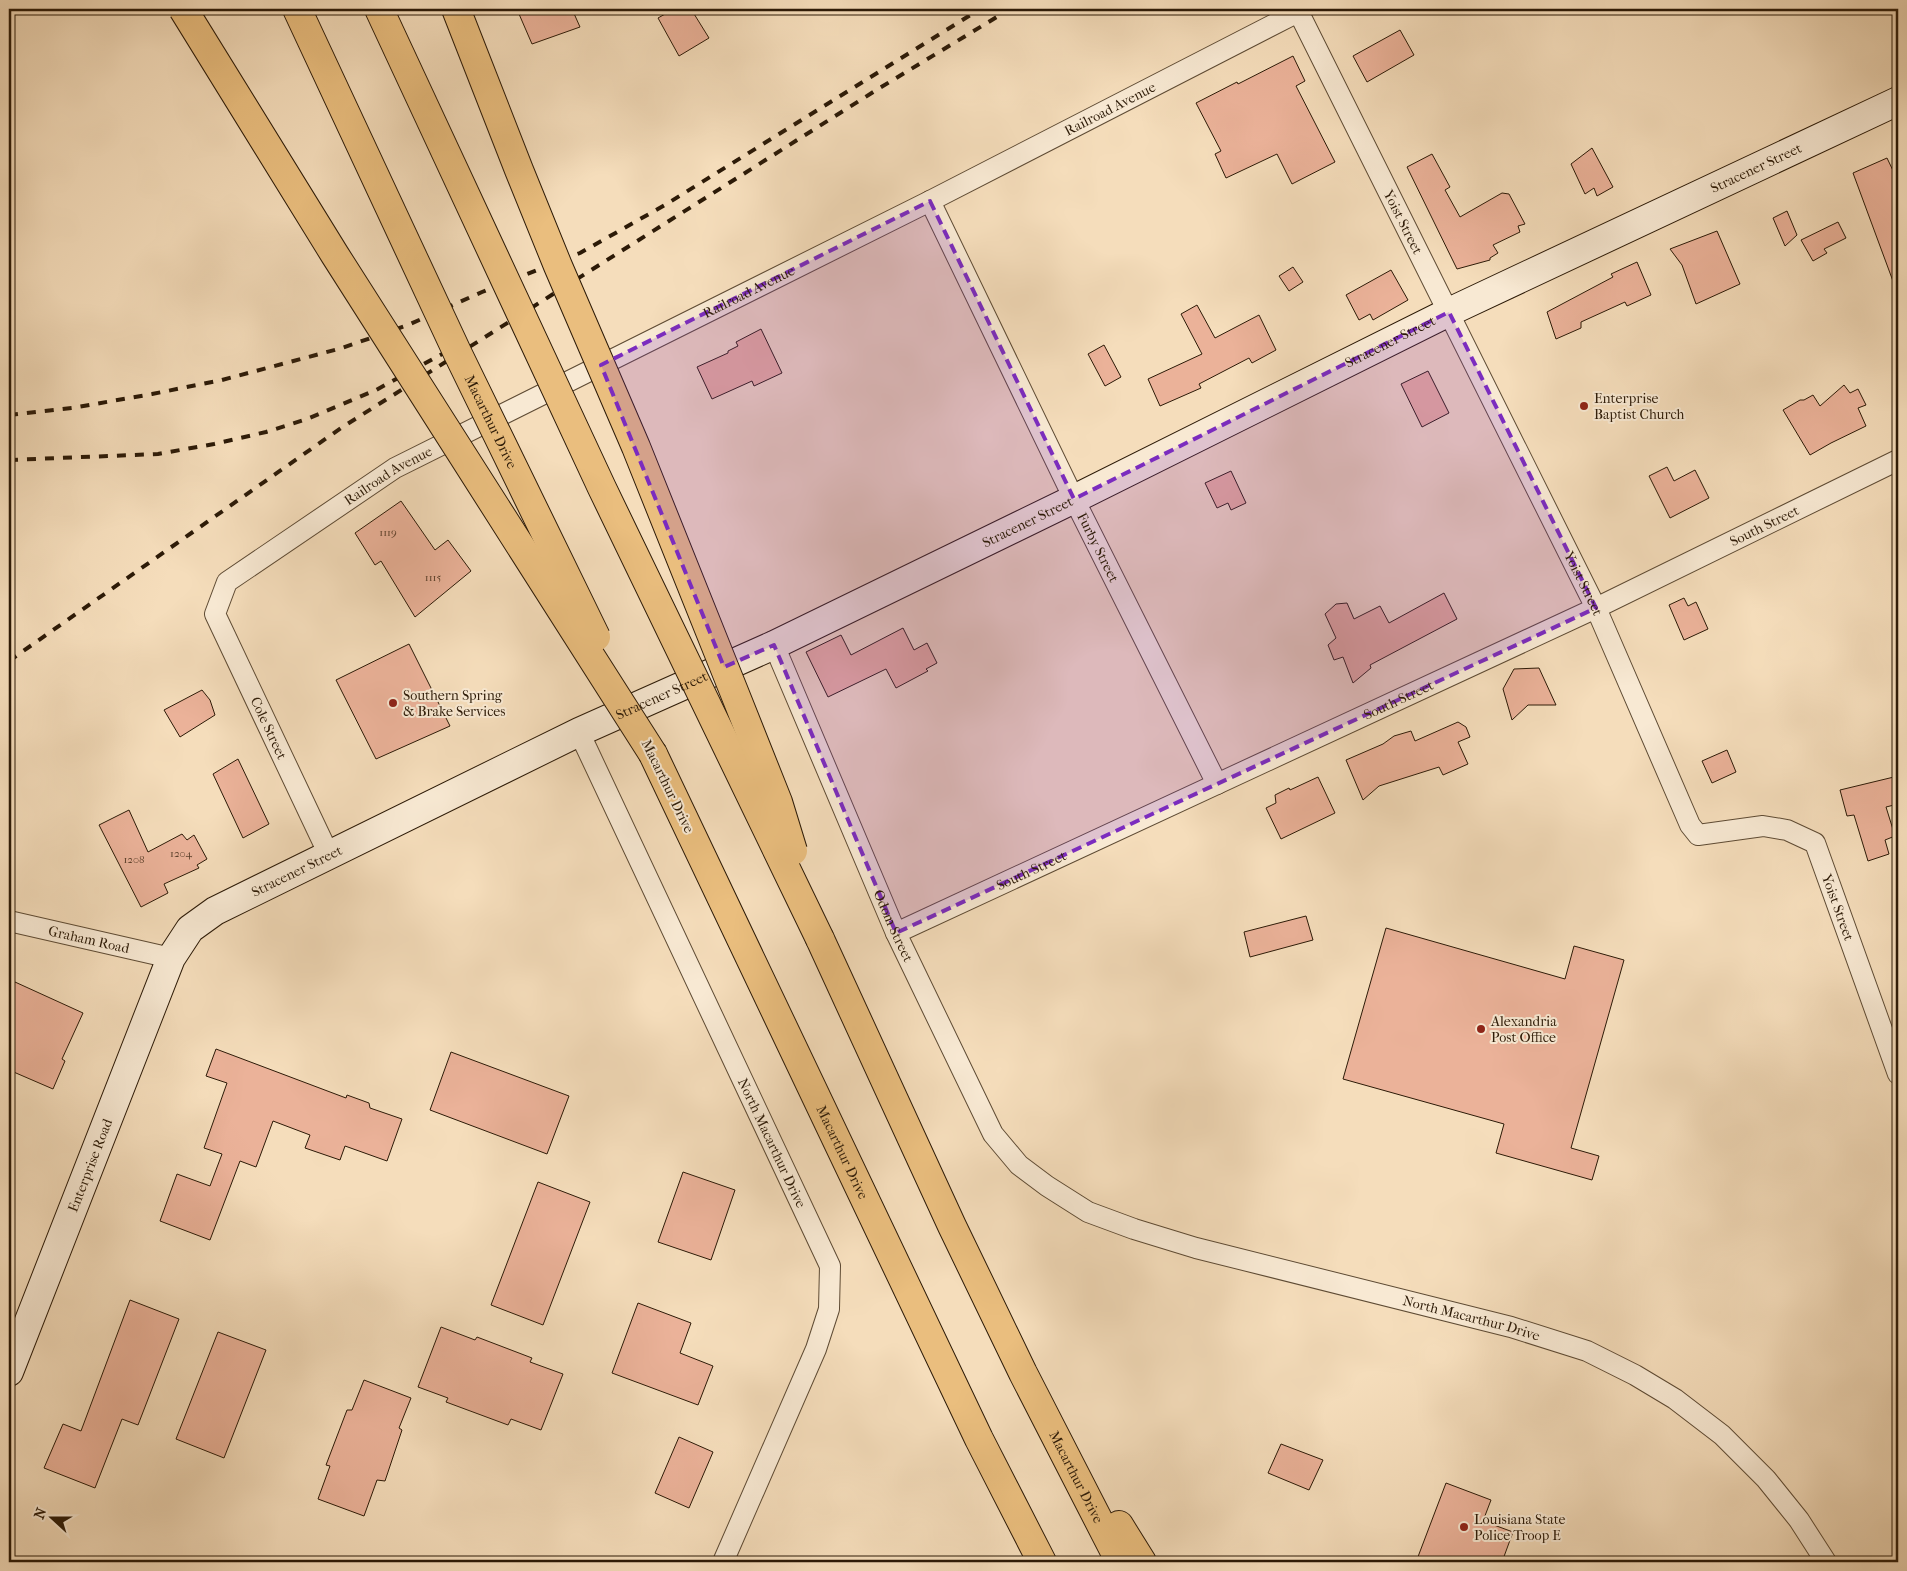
<svg xmlns="http://www.w3.org/2000/svg" width="1907" height="1571" viewBox="0 0 1907 1571" font-family="'IM FELL French Canon',serif">
<rect width="100%" height="100%" fill="#f5ddbb"/>
<filter id="stains"><feTurbulence type="fractalNoise" baseFrequency=".004" numOctaves="4"/><feColorMatrix values="0 0 0 0 .2 0 0 0 0 .09 0 0 0 0 .02 0 0 0 .5 -.17"/></filter>
<radialGradient id="worn" r=".72"><stop offset=".6" stop-color="#630" stop-opacity="0"/><stop offset="1" stop-color="#630" stop-opacity=".3"/></radialGradient>
<g fill="#ebb299" stroke="#2c1a07">
<path d="M 535,9 L 572,9 L 580,27 L 532,44 L 519,14 Z"/>
<path d="M 674,9 L 691,9 L 709,38 L 679,56 L 658,18 Z"/>
<path d="M 1400,30 L 1414,55 L 1367,82 L 1353,56 Z"/>
<path d="M 1293,56 L 1305,81 L 1296,86 L 1335,162 L 1292,184 L 1277,154 L 1226,178 L 1215,154 L 1221,151 L 1196,103 L 1237,82 L 1238,84 Z"/>
<path d="M 1592,148 L 1613,187 L 1597,196 L 1594,188 L 1585,194 L 1571,164 Z"/>
<path d="M 1432,154 L 1450,187 L 1445,190 L 1460,217 L 1502,193 L 1509,194 L 1525,224 L 1518,226 L 1520,232 L 1493,245 L 1498,253 L 1490,258 L 1490,260 L 1457,269 L 1407,167 Z"/>
<path d="M 1887,158 L 1898,181 L 1898,292 L 1897,292 L 1853,173 Z"/>
<path d="M 1787,211 L 1797,235 L 1785,246 L 1773,218 Z"/>
<path d="M 1838,222 L 1846,238 L 1824,249 L 1827,253 L 1813,261 L 1801,240 Z"/>
<path d="M 1717,231 L 1740,284 L 1696,304 L 1682,265 L 1670,249 Z"/>
<path d="M 1637,262 L 1651,295 L 1627,306 L 1625,302 L 1581,322 L 1581,328 L 1556,339 L 1547,312 L 1613,277 L 1611,274 Z"/>
<path d="M 1293,267 L 1303,282 L 1289,291 L 1279,276 Z"/>
<path d="M 1391,270 L 1408,300 L 1373,320 L 1370,314 L 1359,320 L 1346,295 Z"/>
<path d="M 1197,305 L 1215,338 L 1259,315 L 1276,350 L 1252,363 L 1249,358 L 1199,384 L 1201,388 L 1160,406 L 1148,379 L 1202,354 L 1181,314 Z"/>
<path d="M 761,329 L 782,373 L 754,386 L 752,381 L 712,399 L 697,367 L 728,353 L 728,351 L 738,346 L 736,342 Z"/>
<path d="M 1104,345 L 1121,377 L 1105,386 L 1088,354 Z"/>
<path d="M 1428,371 L 1449,413 L 1422,427 L 1401,384 Z"/>
<path d="M 1844,385 L 1850,393 L 1858,389 L 1866,405 L 1858,408 L 1866,426 L 1831,443 L 1810,455 L 1783,410 L 1800,400 L 1804,400 L 1813,395 L 1820,406 Z"/>
<path d="M 1667,467 L 1674,481 L 1695,470 L 1709,498 L 1670,518 L 1649,476 Z"/>
<path d="M 1231,471 L 1246,503 L 1231,510 L 1228,503 L 1217,508 L 1205,483 Z"/>
<path d="M 401,501 L 435,550 L 448,540 L 471,571 L 415,617 L 381,561 L 375,565 L 355,533 Z"/>
<path d="M 1444,593 L 1457,619 L 1370,665 L 1371,668 L 1353,683 L 1343,657 L 1334,660 L 1328,645 L 1336,638 L 1325,614 L 1336,604 L 1347,603 L 1354,619 L 1380,606 L 1389,623 Z"/>
<path d="M 1684,598 L 1688,606 L 1696,602 L 1708,629 L 1684,640 L 1669,605 Z"/>
<path d="M 903,628 L 914,650 L 927,643 L 937,663 L 926,669 L 928,671 L 896,688 L 886,669 L 828,697 L 806,652 L 841,635 L 851,655 Z"/>
<path d="M 409,644 L 450,726 L 376,759 L 336,680 Z"/>
<path d="M 1539,668 L 1556,705 L 1528,705 L 1512,720 L 1503,689 L 1514,669 Z"/>
<path d="M 202,690 L 210,700 L 215,715 L 180,737 L 164,710 Z"/>
<path d="M 1458,722 L 1466,727 L 1470,737 L 1458,742 L 1468,764 L 1443,775 L 1439,767 L 1379,786 L 1363,800 L 1346,760 L 1383,744 L 1394,736 L 1411,731 L 1415,741 Z"/>
<path d="M 1727,750 L 1736,772 L 1712,783 L 1702,761 Z"/>
<path d="M 238,759 L 269,824 L 243,838 L 213,774 Z"/>
<path d="M 1898,776 L 1898,804 L 1886,807 L 1895,836 L 1885,840 L 1889,854 L 1868,861 L 1854,815 L 1847,816 L 1840,790 Z"/>
<path d="M 1318,777 L 1335,813 L 1281,839 L 1266,808 L 1276,803 L 1275,795 L 1289,788 L 1290,790 Z"/>
<path d="M 129,810 L 148,852 L 182,834 L 187,840 L 194,835 L 207,859 L 197,865 L 199,868 L 164,884 L 168,893 L 141,907 L 99,825 Z"/>
<path d="M 1306,916 L 1313,940 L 1250,957 L 1244,932 Z"/>
<path d="M 1386,928 L 1565,979 L 1574,946 L 1624,960 L 1571,1148 L 1599,1156 L 1592,1180 L 1496,1153 L 1504,1124 L 1343,1079 Z"/>
<path d="M 15,982 L 83,1013 L 62,1059 L 65,1061 L 53,1089 L 9,1070 L 9,997 Z"/>
<path d="M 216,1049 L 346,1098 L 347,1095 L 369,1103 L 370,1108 L 402,1119 L 387,1161 L 345,1146 L 340,1160 L 305,1148 L 310,1135 L 273,1121 L 256,1167 L 240,1161 L 210,1240 L 160,1221 L 177,1174 L 210,1186 L 222,1154 L 204,1148 L 227,1083 L 206,1076 Z"/>
<path d="M 451,1052 L 569,1096 L 547,1154 L 430,1110 Z"/>
<path d="M 683,1172 L 735,1190 L 711,1260 L 658,1242 Z"/>
<path d="M 538,1182 L 590,1202 L 543,1325 L 491,1305 Z"/>
<path d="M 130,1300 L 179,1319 L 138,1425 L 122,1419 L 95,1488 L 44,1468 L 63,1424 L 81,1431 Z"/>
<path d="M 638,1303 L 691,1323 L 680,1353 L 713,1366 L 698,1405 L 612,1373 Z"/>
<path d="M 441,1327 L 475,1340 L 477,1337 L 532,1358 L 530,1362 L 563,1374 L 541,1430 L 511,1419 L 508,1425 L 446,1402 L 448,1398 L 418,1387 Z"/>
<path d="M 218,1332 L 266,1350 L 224,1458 L 176,1439 Z"/>
<path d="M 364,1380 L 411,1398 L 399,1428 L 402,1430 L 385,1481 L 377,1480 L 364,1516 L 318,1499 L 330,1466 L 326,1465 L 347,1410 L 352,1410 Z"/>
<path d="M 679,1437 L 713,1452 L 689,1508 L 655,1493 Z"/>
<path d="M 1281,1444 L 1323,1460 L 1309,1490 L 1268,1473 Z"/>
<path d="M 1446,1483 L 1491,1500 L 1483,1521 L 1513,1532 L 1502,1562 L 1416,1562 Z"/>
</g>
<g fill="none" stroke-linecap="round" stroke-linejoin="round">
<g stroke="#5e4b34" stroke-width="22">
<g id="street">
<path id="s1" d="M 1297,9 L 1596,608 L 1690,825 L 1698,835 L 1763,826 L 1787,830 L 1815,843 L 1898,1074"/>
<path id="s2" d="M 930,201 L 1074,499 L 1217,784"/>
<path id="s3" d="M 774,645 L 896,933 L 993,1134 L 1019,1165 L 1047,1186 L 1088,1212 L 1134,1229 L 1196,1248 L 1511,1327 L 1587,1351 L 1635,1375 L 1675,1399 L 1722,1435 L 1766,1479 L 1799,1520 L 1826,1562"/>
<path id="s4" d="M 579,732 L 830,1266 L 829,1309 L 816,1349 L 723,1562"/>
<path id="s5" d="M 329,855 L 215,614 L 227,582 L 395,468 L 930,201 L 1298,12"/>
<path id="s6" d="M 9,921 L 171,958"/>
<path id="s7" d="M 896,933 L 1596,608 L 1898,460"/>
</g>
</g>
<g stroke="#2c1a07" stroke-width="30">
<g id="secondary">
<path id="s8" d="M 9,1372 L 171,958 L 190,929 L 215,911 L 579,732 L 774,645 L 1074,499 L 1449,312 L 1898,101"/>
</g>
</g>
<g stroke="#2c1a07" stroke-width="30">
<g id="highway">
<path id="s9" d="M 653,754 L 979,1439 L 1042,1562"/>
<path id="s10" d="M 820,939 L 952,1226 L 1023,1373 L 1120,1562"/>
<path d="M 1119,1525 L 1142,1562"/>
</g>
</g>
<use href="#street" stroke="#f8e9d3" stroke-width="20"/>
<use href="#secondary" stroke="#f8e9d3" stroke-width="28"/>
<use href="#highway" stroke="#eabe7e" stroke-width="28"/>
<g stroke="#2c1a07" stroke-width="4" stroke-dasharray="9 9" stroke-linecap="butt">
<path d="M 9,415 L 72,408 L 152,394 L 222,380 L 342,348 L 408,325 L 482,292 L 580,253 L 665,205 L 980,9"/>
<path d="M 9,460 L 158,454 L 214,444 L 266,432 L 307,419 L 376,390 L 457,346"/>
<path d="M 9,661 L 341,428 L 878,89 L 1010,9"/>
</g>
<g stroke="#2c1a07" stroke-width="30" stroke-linecap="butt">
<g id="highway-bridge">
<path d="M 183,9 L 335,255 L 653,754"/>
<path id="s11" d="M 297,9 L 458,354 L 596,637"/>
<path d="M 379,9 L 602,488 L 820,939"/>
<path d="M 456,9 L 519,170 L 558,266 L 636,447 L 733,689 L 778,802 L 793,851"/>
</g>
</g>
<use href="#highway-bridge" stroke="#eabe7e" stroke-width="28"/>
</g>
<path fill="#7b2cbf" fill-opacity="0.2" stroke="#7b2cbf" stroke-width="4" stroke-dasharray="10 6" stroke-linejoin="round" d="M 930,201 L 1074,499 L 1449,312 L 1596,608 L 896,933 L 774,645 L 724,667 L 601,365 Z"/>
<g fill="#8f2418" stroke="#f8e9d3" stroke-width="2">
<circle cx="1584" cy="406" r="5"/>
<circle cx="393" cy="703" r="5"/>
<circle cx="1481" cy="1029" r="5"/>
<circle cx="1464" cy="1527" r="5"/>
</g>
<g text-anchor="middle" stroke-width="4" stroke-linejoin="round" paint-order="stroke">
<g font-size="11" fill="#5c402c">
<text x="388" y="536">1119</text>
<text x="433" y="581">1115</text>
<text x="181" y="857">1204</text>
<text x="134" y="863">1208</text>
</g>
<g font-size="14" fill="#2c1a07" stroke="#f8e9d3">
<text dy="5" stroke="none"><textPath href="#s5" startOffset="1304">Railroad Avenue</textPath></text>
<text dy="5" stroke="none"><textPath href="#s8" startOffset="2221">Stracener Street</textPath></text>
<text dy="5" stroke="none"><textPath href="#s1" startOffset="238">Yoist Street</textPath></text>
<text dy="5" stroke="none"><textPath href="#s5" startOffset="899">Railroad Avenue</textPath></text>
<text dy="5" stroke="none"><textPath href="#s8" startOffset="1816">Stracener Street</textPath></text>
<text dy="5" stroke="none"><textPath href="#s11" startOffset="456">Macarthur Drive</textPath></text>
<text dy="5" stroke="none"><textPath href="#s5" startOffset="494">Railroad Avenue</textPath></text>
<text dy="5" stroke="none"><textPath href="#s8" startOffset="1411">Stracener Street</textPath></text>
<text dy="5" stroke="none"><textPath href="#s7" startOffset="959">South Street</textPath></text>
<text dy="5" stroke="none"><textPath href="#s2" startOffset="385">Furby Street</textPath></text>
<text dy="5" stroke="none"><textPath href="#s1" startOffset="642">Yoist Street</textPath></text>
<text dy="5" stroke="none"><textPath href="#s8" startOffset="1006">Stracener Street</textPath></text>
<text dy="5" stroke="none"><textPath href="#s7" startOffset="554">South Street</textPath></text>
<text transform="translate(269 728) rotate(65)" y="5">Cole Street</text>
<text transform="translate(668 786) rotate(64)" y="5">Macarthur Drive</text>
<text dy="5" stroke="none"><textPath href="#s8" startOffset="601">Stracener Street</textPath></text>
<text dy="5" stroke="none"><textPath href="#s7" startOffset="149">South Street</textPath></text>
<text dy="5" stroke="none"><textPath href="#s1" startOffset="1108">Yoist Street</textPath></text>
<text dy="5" stroke="none"><textPath href="#s3" startOffset="305">Odom Street</textPath></text>
<text dy="5" stroke="none"><textPath href="#s6" startOffset="82">Graham Road</textPath></text>
<text dy="5" stroke="none"><textPath href="#s4" startOffset="454">North Macarthur Drive</textPath></text>
<text dy="5" stroke="none"><textPath href="#s9" startOffset="441">Macarthur Drive</textPath></text>
<text dy="5" stroke="none"><textPath href="#s8" startOffset="222">Enterprise Road</textPath></text>
<text dy="5" stroke="none"><textPath href="#s3" startOffset="1058">North Macarthur Drive</textPath></text>
<text dy="5" stroke="none"><textPath href="#s10" startOffset="596">Macarthur Drive</textPath></text>
</g>
<g font-size="14" fill="#2c1a07" stroke="#f8e9d3" text-anchor="start">
<text x="1594" y="403">Enterprise<tspan x="1594" dy="16">Baptist Church</tspan></text>
<text x="403" y="700">Southern Spring<tspan x="403" dy="16">&amp; Brake Services</tspan></text>
<text x="1491" y="1026">Alexandria<tspan x="1491" dy="16">Post Office</tspan></text>
<text x="1474" y="1524">Louisiana State<tspan x="1474" dy="16">Police Troop E</tspan></text>
</g>
</g>
<rect width="1907" height="1571" fill="none" stroke="#f5ddbb" stroke-width="30"/>
<rect x="10" y="10" width="1887" height="1551" fill="none" stroke="#2c1a07" stroke-width="2.5"/>
<rect x="15" y="15" width="1877" height="1541" fill="none" stroke="#2c1a07"/>
<g transform="translate(52 1518) rotate(291)" stroke="#f8e9d3" stroke-width="4" paint-order="stroke">
<path d="M0-4L9 19L0 12L-9 19Z" fill="#2c1a07"/>
<text y="-8" font-size="14" font-weight="bold" text-anchor="middle" fill="#2c1a07">N</text>
</g>
<rect width="100%" height="100%" filter="url(#stains)"/>
<rect width="100%" height="100%" fill="url(#worn)"/>
</svg>
